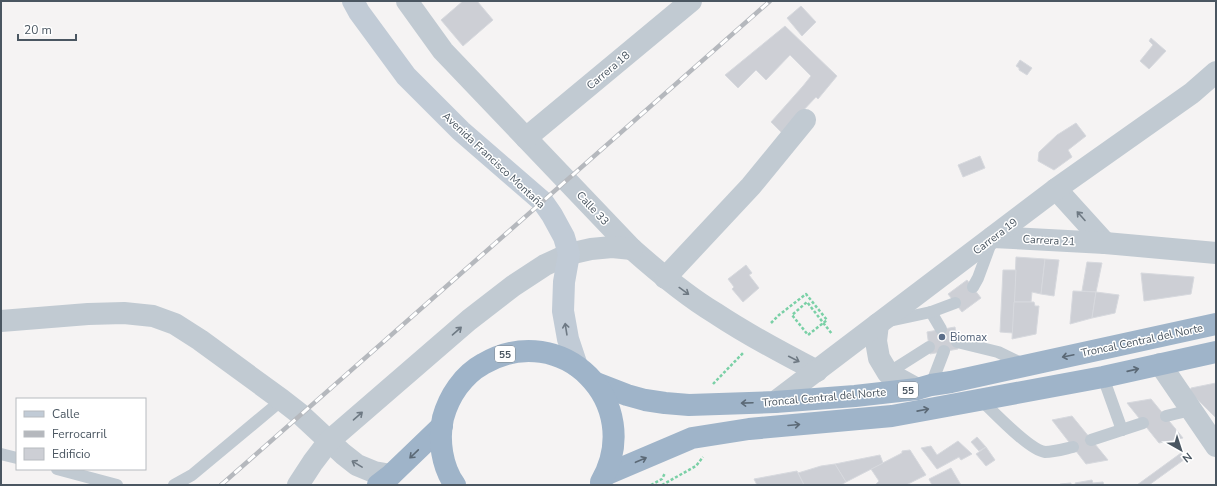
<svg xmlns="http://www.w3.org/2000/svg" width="1217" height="486" viewBox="0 0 1217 486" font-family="'Nunito Sans',sans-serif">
<rect width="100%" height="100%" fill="#f5f3f3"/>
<g fill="#cdcfd5" stroke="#d7d9de">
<path d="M 463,1 L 477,1 L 493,20 L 463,46 L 441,20 Z"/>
<path d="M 801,6 L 816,22 L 802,36 L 787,18 Z"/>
<path d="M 785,26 L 837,76 L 818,99 L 816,97 L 782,133 L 771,122 L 803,86 L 811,76 L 790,55 L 766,80 L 756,70 L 738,88 L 725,75 Z"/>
<path d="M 1151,38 L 1166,51 L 1149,69 L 1140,61 L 1153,45 L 1149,41 Z"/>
<path d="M 1020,60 L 1032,68 L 1027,75 L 1019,70 L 1019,68 L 1016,66 Z"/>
<path d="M 1076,123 L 1086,136 L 1068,150 L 1072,157 L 1054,170 L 1038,161 L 1039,152 L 1057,135 Z"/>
<path d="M 980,156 L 985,168 L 963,177 L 958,165 Z"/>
<path d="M 1016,257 L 1045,259 L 1041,294 L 1032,292 L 1031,302 L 1014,302 Z"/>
<path d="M 1045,259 L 1059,260 L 1054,296 L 1041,294 Z"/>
<path d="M 1087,262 L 1102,263 L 1096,292 L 1082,291 Z"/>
<path d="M 746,265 L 752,273 L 749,275 L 759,288 L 743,302 L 732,289 L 734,287 L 728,279 Z"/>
<path d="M 1003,270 L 1016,270 L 1013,333 L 1000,332 Z"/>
<path d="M 1141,273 L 1194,277 L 1191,294 L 1144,301 Z"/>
<path d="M 967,280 L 981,298 L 962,312 L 948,294 Z"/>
<path d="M 1073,291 L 1096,292 L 1092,318 L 1070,324 Z"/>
<path d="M 1096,292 L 1119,295 L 1115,313 L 1092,318 Z"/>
<path d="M 1014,302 L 1034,302 L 1035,306 L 1039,306 L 1036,334 L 1012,339 Z"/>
<path d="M 955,327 L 958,349 L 930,354 L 927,332 Z"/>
<path d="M 1216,383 L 1216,418 L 1190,392 L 1191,388 Z"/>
<path d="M 1151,399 L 1183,438 L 1159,443 L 1127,403 Z"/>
<path d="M 1072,416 L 1108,460 L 1086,464 L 1052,420 Z"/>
<path d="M 977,437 L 986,447 L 979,451 L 971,442 Z"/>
<path d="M 958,441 L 972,454 L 961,460 L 959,457 L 937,469 L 921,448 L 931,446 L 937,455 Z"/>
<path d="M 986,447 L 995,460 L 986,466 L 976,454 Z"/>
<path d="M 910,450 L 926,475 L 906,485 L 875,485 L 879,481 L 871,469 L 902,453 L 902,451 Z"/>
<path d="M 1181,453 L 1185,459 L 1149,485 L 1137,485 Z"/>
<path d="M 880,455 L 883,463 L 846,482 L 835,464 Z"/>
<path d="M 835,464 L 846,482 L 841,485 L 804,485 L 798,473 L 821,466 Z"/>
<path d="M 951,468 L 961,485 L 932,485 L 929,479 Z"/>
<path d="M 797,471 L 804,485 L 757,485 L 754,479 Z"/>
<path d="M 1092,480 L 1093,483 L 1103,482 L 1104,485 L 1076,485 L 1075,483 Z"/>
<path d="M 1071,483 L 1071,485 L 1060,485 L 1060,484 Z"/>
</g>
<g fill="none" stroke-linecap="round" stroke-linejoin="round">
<g stroke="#7ad0a6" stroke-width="2.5" stroke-dasharray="3 2" stroke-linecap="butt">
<path d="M 771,323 L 779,315 L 806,294 L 827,320 L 808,335 L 792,315 L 807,302 L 832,334"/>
<path d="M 713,384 L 743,353"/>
<path d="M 651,485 L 662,479 L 665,473"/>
<path d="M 662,485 L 696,466 L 703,457"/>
</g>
<g stroke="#c1cad2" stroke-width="12">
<path d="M 973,287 L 978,278 L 992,240"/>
<path d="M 931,312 L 941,329"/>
<path d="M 889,321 L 931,312 L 955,303"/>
<path d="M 957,342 L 998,352 L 1023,364"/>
<path d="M 888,373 L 929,347"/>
<path d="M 1103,377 L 1122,430"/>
<path d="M 931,385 L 944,351"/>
<path d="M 980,399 C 994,412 1029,450 1045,452 C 1054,452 1064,449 1073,447"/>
<path d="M 1166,416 L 1191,410"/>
<path d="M 1091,440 L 1143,423"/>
<path d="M 1,454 L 17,458"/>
<path d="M 57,469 L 117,485"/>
<path d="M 174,485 L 192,475 L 282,400"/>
</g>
<g stroke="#c1cad2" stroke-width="22">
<path d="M 407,1 L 443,51 L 632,249 C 658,272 685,295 715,313 C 748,335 782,353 817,371"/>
<path d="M 526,138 L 691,1"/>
<path d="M 1056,189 L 1105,243"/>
<path d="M 993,237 L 1105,243 L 1216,253"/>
<path d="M 665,278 L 751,186 L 805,120"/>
<path d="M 1,321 L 88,314 L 124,313 L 153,316 L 175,324 L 200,340 L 282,400 L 300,414 L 343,454 L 357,465 L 374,472 L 391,475"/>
<path d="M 1160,364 L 1216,446"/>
<path d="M 298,485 L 313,462 L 329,441 L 469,320 L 513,286 L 545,265 L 569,254 L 591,249 L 612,247 L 632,249"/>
</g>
<g stroke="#c1cad2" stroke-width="22">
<path d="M 878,324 L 876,341 L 879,358 L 888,373 L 917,389"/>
<path d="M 775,402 L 1056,189 L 1192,93 L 1216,72"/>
</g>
<path stroke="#c1cbd6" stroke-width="22" d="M 353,1 L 359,12 L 406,76 L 461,131 L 543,202 L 552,215 L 564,237 L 569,254 L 564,282 L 563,311 L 568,339 L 577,366"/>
<g stroke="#9fb4c9" stroke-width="22">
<path d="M 596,383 L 627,395 L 645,400 L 665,403 L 689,405 L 775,402 L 855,396 L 917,389 L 931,385 L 951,382 L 1216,324"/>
<path d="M 605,475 L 692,438 L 749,429 L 892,416 L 1103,377 L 1216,352"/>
<path d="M 378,485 L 391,475 L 442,426"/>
<path d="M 455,485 C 442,467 438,440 443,418 C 449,396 463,375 483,364 C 562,318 646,403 601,482"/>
</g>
<g stroke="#b5b8bd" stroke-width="4.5">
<path id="rail" d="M 221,485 L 770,1"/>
</g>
<use href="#rail" stroke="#fff" stroke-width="3" stroke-dasharray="9" stroke-linecap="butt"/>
</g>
<defs><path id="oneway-shaft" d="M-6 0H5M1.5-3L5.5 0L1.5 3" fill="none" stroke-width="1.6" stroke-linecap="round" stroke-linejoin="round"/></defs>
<g stroke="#6e7983">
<use href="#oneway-shaft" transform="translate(1081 216) rotate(-132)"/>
<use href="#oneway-shaft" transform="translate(684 291) rotate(36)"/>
<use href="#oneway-shaft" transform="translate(457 331) rotate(-41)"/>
<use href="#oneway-shaft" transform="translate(794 359) rotate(27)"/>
<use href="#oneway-shaft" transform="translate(358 416) rotate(-41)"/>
<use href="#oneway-shaft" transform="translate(357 464) rotate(-149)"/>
</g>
<use stroke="#6e7984" href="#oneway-shaft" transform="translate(566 329) rotate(-99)"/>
<g stroke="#5b6976">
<use href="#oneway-shaft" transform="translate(1068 356) rotate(168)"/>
<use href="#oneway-shaft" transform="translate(1133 370) rotate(-13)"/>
<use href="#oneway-shaft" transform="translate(747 403) rotate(178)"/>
<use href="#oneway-shaft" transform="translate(923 410) rotate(-11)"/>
<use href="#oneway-shaft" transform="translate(794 425) rotate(-5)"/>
<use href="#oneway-shaft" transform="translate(414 454) rotate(136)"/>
<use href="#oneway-shaft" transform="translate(641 460) rotate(-23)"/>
</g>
<circle fill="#5c6f8a" stroke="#fff" stroke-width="1.5" cx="942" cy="337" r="4"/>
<g text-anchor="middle" stroke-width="3" stroke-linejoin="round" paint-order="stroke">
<g fill="#fff" stroke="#808990" stroke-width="1">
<rect x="495" y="346" width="20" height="16" rx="3"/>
<rect x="898" y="382" width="20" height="16" rx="3"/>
</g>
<g font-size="10" font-weight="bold" fill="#4a5661">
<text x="505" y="358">55</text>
<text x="908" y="394">55</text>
</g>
<g font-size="11" fill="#4a5661" stroke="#fff">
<text transform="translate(608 70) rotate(-40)" y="4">Carrera 18</text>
<text transform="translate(494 160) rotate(43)" y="4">Avenida Francisco Montaña</text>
<text transform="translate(593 208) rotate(47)" y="4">Calle 33</text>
<text transform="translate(995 236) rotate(-37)" y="4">Carrera 19</text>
<text transform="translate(1049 240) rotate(3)" y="4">Carrera 21</text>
<text transform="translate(1142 340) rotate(-12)" y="4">Troncal Central del Norte</text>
<text transform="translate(824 397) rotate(-5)" y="4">Troncal Central del Norte</text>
</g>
<g font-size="11" fill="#4e5e75" stroke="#fff" text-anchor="start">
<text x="950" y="341">Biomax</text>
</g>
</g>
<rect width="1217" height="486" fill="none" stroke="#4a5661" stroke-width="4"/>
<rect x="16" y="398" width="130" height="72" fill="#ffffff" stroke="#b7bbc0"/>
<rect x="24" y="411" width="20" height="6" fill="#c1cbd6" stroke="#b7bbc0"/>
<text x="52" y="418" font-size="12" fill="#4a5661">Calle</text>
<rect x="24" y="431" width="20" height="6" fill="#b5b8bd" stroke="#b7bbc0"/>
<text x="52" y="438" font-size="12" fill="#4a5661">Ferrocarril</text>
<rect x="24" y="448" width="20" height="12" fill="#cdcfd5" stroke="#b7bbc0"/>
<text x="52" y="458" font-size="12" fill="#4a5661">Edificio</text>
<g transform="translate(1181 450) rotate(141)" stroke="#ffffff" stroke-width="3" paint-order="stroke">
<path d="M0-3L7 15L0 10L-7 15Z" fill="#4a5661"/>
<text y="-6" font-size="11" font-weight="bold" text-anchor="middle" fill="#4a5661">N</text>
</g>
<path d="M18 34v6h58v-6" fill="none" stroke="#4a5661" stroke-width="2"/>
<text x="24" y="34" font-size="12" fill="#4a5661" stroke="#ffffff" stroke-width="3" paint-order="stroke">20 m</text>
</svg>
